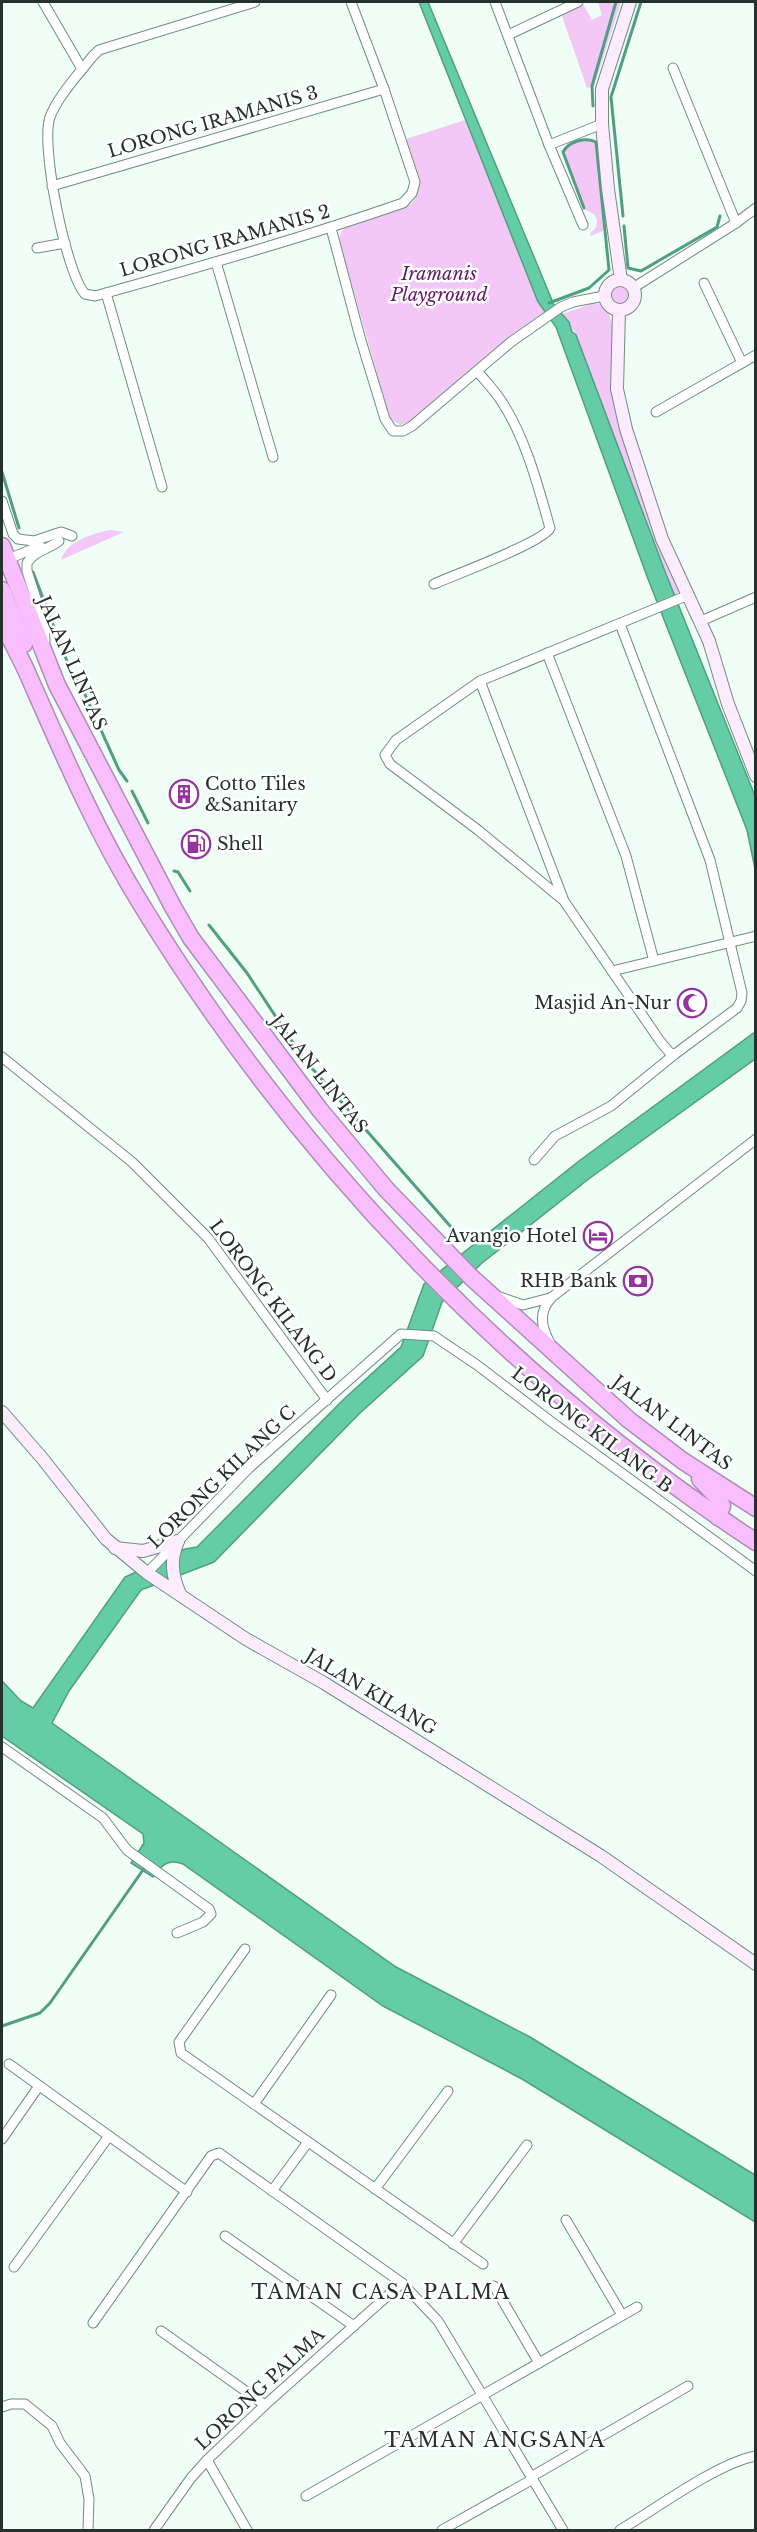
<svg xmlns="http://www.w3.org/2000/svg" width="757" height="2532" viewBox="0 0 757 2532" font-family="'Libre Baskerville',serif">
<rect width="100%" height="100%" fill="#f1fef8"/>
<g fill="#f3c8f6">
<path d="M 602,2 L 621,2 L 594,86 L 587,88 L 562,16 L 583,4 L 592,20 L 602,15 L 598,3 Z"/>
<path d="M 465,120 L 538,302 L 545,312 L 507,339 L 409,422 L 400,425 L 390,419 L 339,240 L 341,232 L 347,226 L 411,204 C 428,186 412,160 406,139 Z"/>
<path d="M 584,140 L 595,142 L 605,230 L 591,236 L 590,233 C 598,228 599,221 594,214 L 586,210 L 564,153 L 568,146 Z"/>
<circle cx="620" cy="295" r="11"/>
<path d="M 594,303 C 625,307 609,372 612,395 C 616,419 625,442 633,466 C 648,508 663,550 680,591 L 675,595 L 576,335 L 562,314 Z"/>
<path d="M 111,530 L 124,532 L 61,560 C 66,541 94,533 111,530 Z"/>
</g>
<g fill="#64cda7" stroke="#519e82" stroke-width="1.5">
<path d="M 419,2 L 428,2 L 554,305 L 569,322 L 572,332 L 576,335 L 666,574 L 755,796 L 755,869 L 747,830 L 648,579 L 556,327 L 538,302 Z"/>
<path d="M 755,1032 L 755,1059 L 590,1178 L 482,1263 L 442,1302 L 423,1356 L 359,1414 L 214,1562 L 141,1590 L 69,1691 L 52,1723 L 396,1967 L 530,2037 L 755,2175 L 755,2222 L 522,2079 L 383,2006 L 183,1864 C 168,1858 162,1865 153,1877 L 131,1863 L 144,1843 L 143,1834 L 2,1736 L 2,1681 L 21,1701 L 33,1708 L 125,1577 L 185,1549 L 197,1547 L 343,1400 L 401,1347 L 424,1284 L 579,1161 Z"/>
</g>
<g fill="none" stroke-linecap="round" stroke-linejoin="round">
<g stroke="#519e82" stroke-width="3">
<path d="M 593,106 L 592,86 L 616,2"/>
<path d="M 623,216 L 611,97 L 641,2"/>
<path d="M 624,226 L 628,268 L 641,271 L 717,227 L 720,216"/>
<path d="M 549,303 L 589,288 L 609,270 L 596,142 C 585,137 569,141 563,152 L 584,208"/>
<path d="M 2,472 L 19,528"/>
<path d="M 33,572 L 73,677 L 78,679 L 119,770 L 127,781"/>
<path d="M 132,791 L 148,823"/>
<path d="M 174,871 L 178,872 L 190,891"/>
<path d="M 209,925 L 247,973 L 303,1058 L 465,1243"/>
<path d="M 2,2026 L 40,2013 L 50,2003 L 145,1867"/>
</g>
<g stroke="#6f8d80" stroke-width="11">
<g id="street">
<path d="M 43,2 L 82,69"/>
<path d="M 255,2 L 99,50 L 92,57 C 78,75 58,96 50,117 C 40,145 66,273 85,294 L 95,296 L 106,293 C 206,265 305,237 403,203 L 412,193 L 415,182 L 384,89 L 351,2"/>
<path d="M 495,2 L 549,145 L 583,225"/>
<path d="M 508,35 L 578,2"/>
<path d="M 673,68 L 736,223"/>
<path d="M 549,145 L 602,124"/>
<path d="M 52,186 L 384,89"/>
<path d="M 331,228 L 360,337 L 385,419 L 393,431 L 403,431 L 412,426 L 511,342 L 561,307 L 573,302 L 604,296"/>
<path d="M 37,248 L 65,243"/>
<path d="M 216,262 L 273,457"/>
<path d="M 704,283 L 742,363"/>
<path d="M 633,288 L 736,223 L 756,208"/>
<path d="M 106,293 L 162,487"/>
<path d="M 656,412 L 756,355"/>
<path d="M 2,501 L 13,534 L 18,539 L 34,541 L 61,532 L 72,536"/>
<path d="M 6,560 L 40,546"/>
<path d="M 434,584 C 454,575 544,542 550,528 C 538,486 526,439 502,402 C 495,391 486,382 478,372"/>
<path d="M 701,621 L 756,597"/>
<path d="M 45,641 L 44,623 L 27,571 L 27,563 C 34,551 49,549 59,541"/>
<path d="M 547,653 L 626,856 L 654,961"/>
<path d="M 480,681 L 564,901 L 660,1041 L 670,1053 L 675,1054 L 737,1008 L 741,1001 L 742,993 L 710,860 L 620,624"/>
<path d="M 562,899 L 478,830 L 390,764 L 385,755 L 396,740 L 480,681 L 686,596"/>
<path d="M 612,971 L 756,936"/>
<path d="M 2,1057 L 132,1162 L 208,1238 L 327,1400"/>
<path d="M 534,1160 L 555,1136 L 611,1106 L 675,1054"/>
<path d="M 500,1297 L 523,1305 L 550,1298"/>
<path d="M 550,1343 C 541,1326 538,1312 552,1297 L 756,1139"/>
<path d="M 147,1573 L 249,1468 L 401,1334 L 434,1336 L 477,1365 L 553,1423 L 756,1571"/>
<path d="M 2,1747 L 103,1818 L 127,1850 L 209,1909 L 211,1914 L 203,1922 L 177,1933"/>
<path d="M 245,1949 L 179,2042 L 181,2053 L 483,2264"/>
<path d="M 9,2064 L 187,2192"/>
<path d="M 254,2104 L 331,1995"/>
<path d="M 2,2139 L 39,2086"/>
<path d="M 375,2189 L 448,2091"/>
<path d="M 272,2191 L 308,2142"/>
<path d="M 566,2220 L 622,2315"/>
<path d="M 225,2236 L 354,2326"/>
<path d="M 453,2244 L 527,2145"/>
<path d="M 14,2267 L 109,2136"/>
<path d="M 494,2286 L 539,2363"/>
<path d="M 93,2323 L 211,2156 L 219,2153 L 402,2283 L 438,2321 L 563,2530"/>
<path d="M 161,2331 L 265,2405"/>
<path d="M 2,2407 L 11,2404 L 25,2404 L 52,2426 L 60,2443 L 85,2476 L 89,2499 L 88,2530"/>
<path d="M 207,2460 L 247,2530"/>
<path d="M 531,2477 L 688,2386"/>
<path d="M 306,2496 L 637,2307"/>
<path d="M 154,2530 L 191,2478 L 207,2460 L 265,2405 L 402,2283"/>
<path d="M 442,2530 L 533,2479"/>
<path d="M 620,2530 C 654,2510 719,2462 756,2456"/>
</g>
</g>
<g stroke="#6f8d80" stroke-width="14">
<g id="secondary">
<circle cx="620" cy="295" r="15"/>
<path d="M 621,280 L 608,189 L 602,124 L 602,89 L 630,2"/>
<path d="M 619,310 L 617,389 L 626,429 L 662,539 L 709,641 L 728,704 L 756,776"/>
<path d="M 2,1412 L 42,1458 L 106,1539 L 147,1573 L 246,1639 L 324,1683 L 601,1856 L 756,1964"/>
<path d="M 178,1541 C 170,1560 172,1576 180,1594"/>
<path d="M 115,1548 L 143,1551 L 178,1541"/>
</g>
</g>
<g stroke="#ae8db4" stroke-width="19">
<g id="highway">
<path d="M 2,546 L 57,685 L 173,907 L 191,938 L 320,1110 L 386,1189 L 471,1277 L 629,1420 L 683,1461 L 756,1508"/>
<path d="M 2,590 L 24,644"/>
<path d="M 2,621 C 9,637 18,653 26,670 C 61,749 95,830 141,904 C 296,1157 507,1379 756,1542"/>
<path d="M 700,1479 L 718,1498 L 722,1506 L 718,1517"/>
</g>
</g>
<use href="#street" stroke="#fff" stroke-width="9"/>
<use href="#secondary" stroke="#fdecfe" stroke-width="12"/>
<use href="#highway" stroke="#f8befd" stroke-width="16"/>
</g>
<defs>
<g id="building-ring" transform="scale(1.5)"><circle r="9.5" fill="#fff" stroke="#94359e" stroke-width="1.5"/><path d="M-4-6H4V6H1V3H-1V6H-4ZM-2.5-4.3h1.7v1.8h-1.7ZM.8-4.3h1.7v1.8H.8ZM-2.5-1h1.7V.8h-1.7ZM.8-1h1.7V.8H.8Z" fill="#94359e"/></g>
<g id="fuel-ring" transform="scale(1.5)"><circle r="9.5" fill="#fff" stroke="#94359e" stroke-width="1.5"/><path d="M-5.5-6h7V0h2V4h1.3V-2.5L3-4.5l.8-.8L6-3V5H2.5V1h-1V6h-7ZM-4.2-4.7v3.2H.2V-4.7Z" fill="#94359e"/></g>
<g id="mosque-ring" transform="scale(1.5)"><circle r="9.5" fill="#fff" stroke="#94359e" stroke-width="1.5"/><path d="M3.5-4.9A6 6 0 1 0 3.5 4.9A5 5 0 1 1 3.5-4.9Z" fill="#94359e"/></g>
<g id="hotel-ring" transform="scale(1.5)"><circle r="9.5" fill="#fff" stroke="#94359e" stroke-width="1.5"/><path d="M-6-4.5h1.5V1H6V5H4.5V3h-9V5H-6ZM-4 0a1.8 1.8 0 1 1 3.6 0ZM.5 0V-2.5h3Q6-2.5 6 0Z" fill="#94359e"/></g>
<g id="bank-ring" transform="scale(1.5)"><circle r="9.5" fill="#fff" stroke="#94359e" stroke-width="1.5"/><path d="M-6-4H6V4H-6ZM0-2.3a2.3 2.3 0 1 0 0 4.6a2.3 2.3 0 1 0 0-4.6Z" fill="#94359e"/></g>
</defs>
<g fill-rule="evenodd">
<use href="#building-ring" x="184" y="794"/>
<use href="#fuel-ring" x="196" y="844"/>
<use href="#mosque-ring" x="692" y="1003"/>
<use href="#hotel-ring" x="598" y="1236"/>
<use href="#bank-ring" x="638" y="1281"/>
</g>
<g text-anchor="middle" stroke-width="5" stroke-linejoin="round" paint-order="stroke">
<g font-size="18" fill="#25312c" stroke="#fff">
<text transform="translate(213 122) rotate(-16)" y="6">LORONG IRAMANIS 3</text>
<text transform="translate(225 241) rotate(-16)" y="6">LORONG IRAMANIS 2</text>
<text transform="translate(72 663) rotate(66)" y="6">JALAN LINTAS</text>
<text transform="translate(319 1074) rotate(52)" y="6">JALAN LINTAS</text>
<text transform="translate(273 1301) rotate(53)" y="6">LORONG KILANG D</text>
<text transform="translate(672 1423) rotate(37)" y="6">JALAN LINTAS</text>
<text transform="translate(592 1430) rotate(37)" y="6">LORONG KILANG B</text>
<text transform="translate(222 1477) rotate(-44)" y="6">LORONG KILANG C</text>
<text transform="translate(371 1692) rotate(31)" y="6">JALAN KILANG</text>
<text transform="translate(260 2389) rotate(-43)" y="6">LORONG PALMA</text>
</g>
<g font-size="18" font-style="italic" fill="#611969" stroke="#fff">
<text x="439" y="280">Iramanis<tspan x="439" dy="21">Playground</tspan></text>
</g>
<g font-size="18" fill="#25312c" stroke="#fff" text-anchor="end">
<text x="205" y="790" text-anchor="start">Cotto Tiles<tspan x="205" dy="21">&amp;Sanitary</tspan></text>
<text x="217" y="850" text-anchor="start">Shell</text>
<text x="671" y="1009">Masjid An-Nur</text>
<text x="577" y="1242">Avangio Hotel</text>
<text x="617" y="1287">RHB Bank</text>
</g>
<g font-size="20" letter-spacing="1.5" fill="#25312c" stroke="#fff">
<text x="381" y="2299">TAMAN CASA PALMA</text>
<text x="495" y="2447">TAMAN ANGSANA</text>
</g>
</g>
<rect width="757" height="2532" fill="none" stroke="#25312c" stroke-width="6"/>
</svg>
